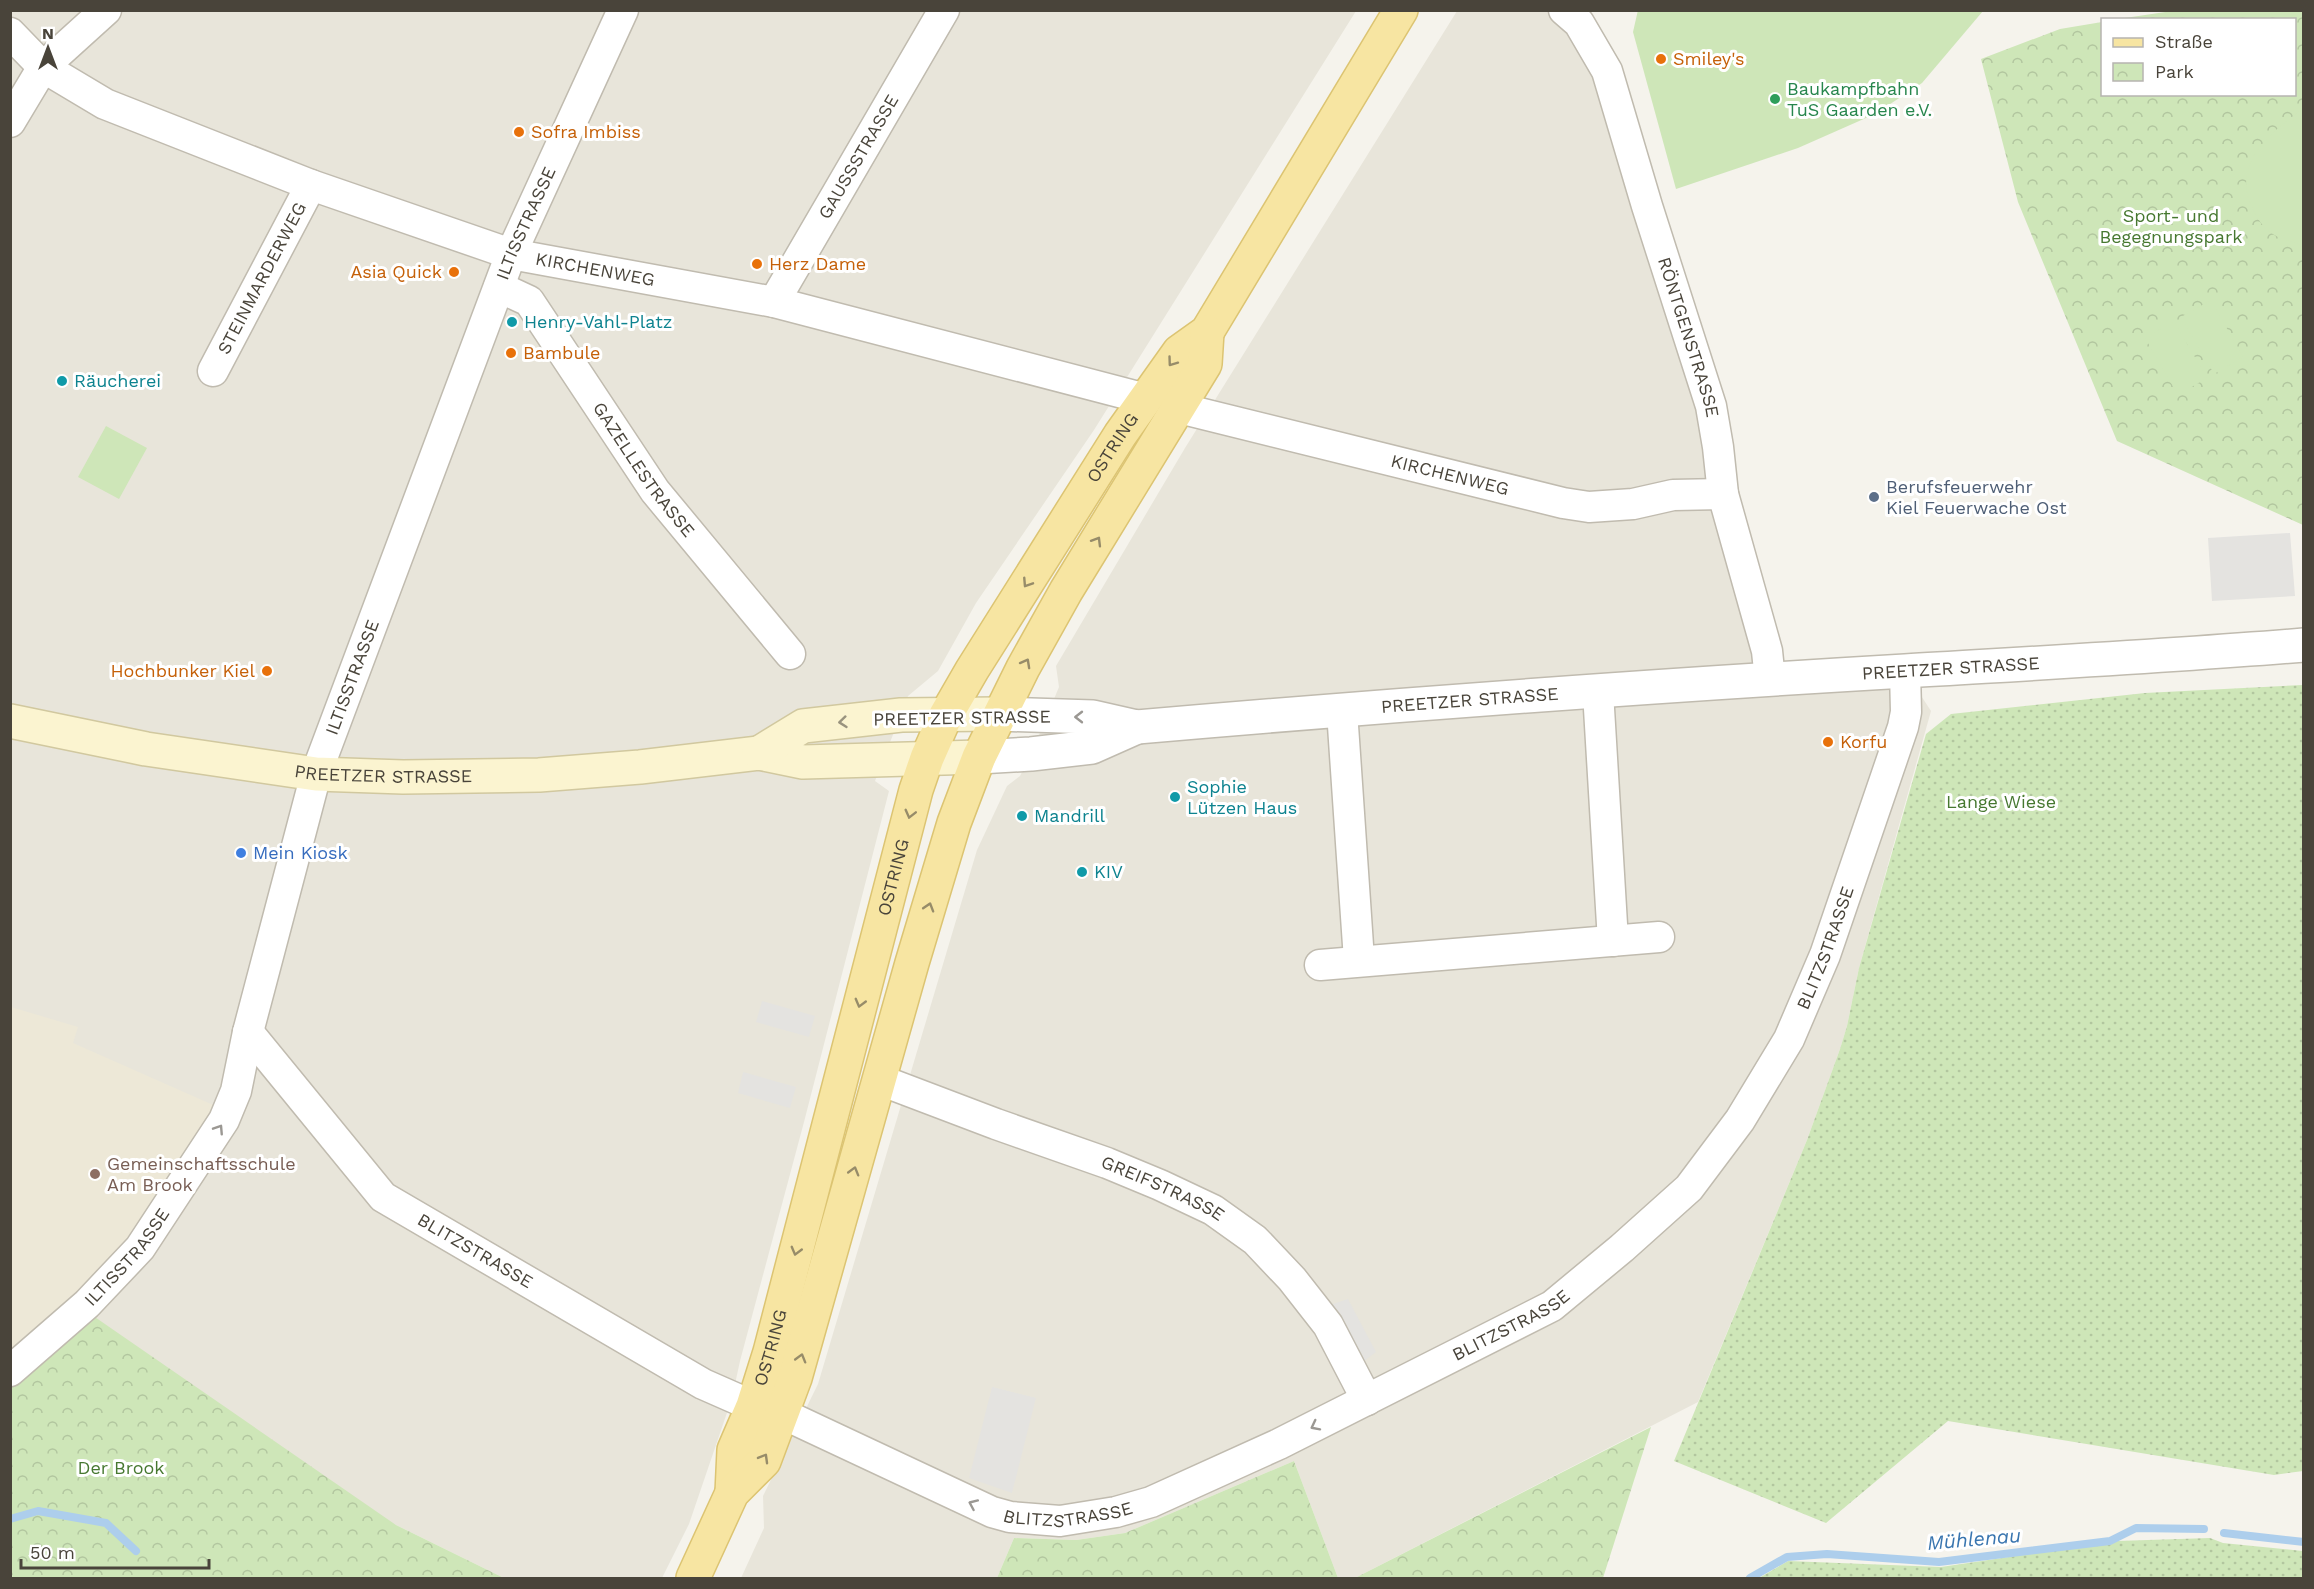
<svg xmlns="http://www.w3.org/2000/svg" width="2314" height="1589" viewBox="0 0 2314 1589" font-family="'Work Sans',sans-serif">
<defs>
<pattern id="park-crowns" width="20" height="18" patternUnits="userSpaceOnUse" patternTransform="scale(1.5)"><rect width="20" height="18" fill="#cee6b8"/><path d="M2 6a3 3 0 1 1 6 0M12 15a3 3 0 1 1 6 0" fill="none" stroke="#b2c69f"/></pattern>
<pattern id="garden-dots" width="8" height="8" patternUnits="userSpaceOnUse" patternTransform="scale(1.5)"><rect width="8" height="8" fill="#cee6b8"/><path d="M2 2h.1M6 6h.1" fill="none" stroke="#b2c69f" stroke-width="1.8" stroke-linecap="round"/></pattern>
</defs>
<rect width="100%" height="100%" fill="#f5f3ec"/>
<g fill="#e8e5da">
<path d="M 11,11 L 1356,11 L 1094,430 L 976,603 L 938,671 L 908,696 L 875,781 L 889,791 L 804,1122 L 740,1361 L 732,1398 L 689,1524 L 662,1578 L 504,1578 L 396,1525 L 11,1381 Z"/>
<path d="M 1457,11 L 1555,11 L 1607,71 L 1770,680 L 1905,671 L 1931,711 L 1859,968 L 1847,1026 L 1840,1049 L 1807,1140 L 1698,1402 L 1355,1578 L 1338,1578 L 1294,1461 L 1125,1533 L 1076,1540 L 1014,1538 L 997,1578 L 741,1578 L 764,1528 L 763,1496 L 818,1384 L 977,850 L 1007,786 L 1020,776 L 1031,754 L 1059,687 L 1056,666 L 1185,448 Z"/>
</g>
<path fill="#ede8d7" d="M 11,1007 L 78,1027 L 73,1043 L 220,1108 L 156,1211 L 11,1381 Z"/>
<g fill="url(#park-crowns)">
<path d="M 2172,11 L 2303,11 L 2303,525 L 2117,441 L 2018,202 L 1981,59 L 2060,29 L 2102,22 L 2102,94 L 2294,94 L 2294,20 L 2118,19 Z"/>
<path d="M 89,1313 L 396,1525 L 504,1578 L 11,1578 L 10,1381 Z"/>
<path d="M 1651,1427 L 1603,1578 L 1355,1578 Z"/>
<path d="M 1294,1461 L 1338,1578 L 997,1578 L 1014,1538 L 1076,1540 L 1125,1533 Z"/>
</g>
<g fill="url(#garden-dots)">
<path d="M 2303,685 L 2303,1471 L 2274,1475 L 1948,1421 L 1826,1523 L 1674,1461 L 1807,1140 L 1840,1049 L 1847,1026 L 1859,968 L 1926,734 L 1951,714 L 2145,693 Z"/>
<path d="M 2210,1538 L 2223,1543 L 2303,1551 L 2303,1578 L 1759,1578 L 1788,1561 L 1941,1567 L 2117,1541 Z"/>
</g>
<g fill="#cee6b8">
<path d="M 1638,10 L 1983,10 L 1983,11 L 1922,83 L 1875,114 L 1798,148 L 1676,189 L 1633,32 Z"/>
<path d="M 2303,109 L 2303,245 C 2274,237 2264,234 2251,205 C 2232,162 2272,131 2303,109 Z"/>
<path d="M 2211,300 L 2243,357 L 2214,374 L 2181,317 Z"/>
<path d="M 2174,321 L 2207,378 L 2178,395 L 2145,338 Z"/>
<path d="M 106,426 L 147,448 L 119,499 L 78,477 Z"/>
</g>
<g fill="#e4e3e0">
<path d="M 2290,533 L 2295,596 L 2212,601 L 2208,538 Z"/>
<path d="M 762,1001 L 815,1016 L 809,1037 L 756,1022 Z"/>
<path d="M 743,1072 L 796,1087 L 790,1108 L 738,1093 Z"/>
<path d="M 1348,1299 L 1376,1352 L 1364,1361 L 1330,1305 Z"/>
<path d="M 992,1387 L 1036,1398 L 1012,1493 L 969,1478 Z"/>
</g>
<g fill="none" stroke-linecap="round" stroke-linejoin="round">
<g stroke="#adceec" stroke-width="8">
<path d="M 10,1519 L 38,1511 L 106,1523 L 136,1551"/>
<path d="M 2224,1533 L 2304,1542"/>
<path d="M 1750,1578 L 1787,1557 L 1827,1554 L 1939,1562 L 2110,1541 L 2136,1528 L 2204,1529"/>
</g>
<g stroke="#c0bbaf" stroke-width="33">
<g id="minor">
<path id="s1" d="M 1564,10 L 1579,23 L 1607,71 L 1647,206 L 1711,406 L 1718,447 L 1723,494 L 1767,651 L 1770,680"/>
<path id="s2" d="M 10,33 L 43,67 L 105,104 L 311,185 L 511,254 L 774,302 L 1146,399"/>
<path d="M 10,122 L 43,67 L 106,10"/>
<path id="s3" d="M 499,287 L 529,301 L 655,491 L 790,654"/>
<path id="s4" d="M 774,302 L 944,10"/>
<path id="s5" d="M 213,371 L 311,185"/>
<path id="s6" d="M 1179,408 L 1563,503 L 1589,507 L 1633,504 L 1673,495 L 1723,494"/>
<path d="M 1598,692 L 1613,941"/>
<path d="M 1342,711 L 1359,960"/>
<path d="M 1320,965 L 1659,937"/>
<path id="s7" d="M 248,1032 L 383,1197 L 703,1384 L 753,1406"/>
<path id="s8" d="M 880,1080 L 996,1124 L 1107,1163 L 1160,1185 L 1213,1210 L 1255,1240 L 1292,1279 L 1328,1325 L 1367,1400"/>
<path id="s9" d="M 10,1371 L 87,1304 L 140,1248 L 224,1120 L 236,1091 L 248,1032 L 316,774 L 511,254 L 623,10"/>
<path id="s10" d="M 783,1414 L 992,1512 L 1010,1517 L 1060,1521 L 1116,1512 L 1151,1502 L 1279,1444 L 1552,1306 L 1622,1248 L 1689,1188 L 1740,1120 L 1789,1039 L 1825,955 L 1903,727 L 1906,712 L 1905,671"/>
</g>
</g>
<g stroke="#c0bbaf" stroke-width="36">
<g id="tertiary">
<path id="s11" d="M 998,714 L 1093,717 L 1137,727 C 1392,705 1649,686 1905,671 C 2038,663 2171,656 2304,645"/>
<path d="M 979,757 L 1031,754 L 1092,747 L 1137,727"/>
</g>
</g>
<g stroke="#d1c89f" stroke-width="36">
<g id="secondary">
<path id="s12" d="M 10,721 L 146,749 L 316,774 L 403,777 L 539,775 L 640,767 L 759,753 L 803,762 L 979,757"/>
<path d="M 759,753 L 803,726 L 901,715 L 998,714"/>
</g>
</g>
<g stroke="#dcc472" stroke-width="36">
<g id="primary">
<path id="s13" d="M 732,1493 L 734,1450 L 753,1406 L 770,1352 L 916,790 L 927,758 L 946,715 L 972,670 L 1120,435 L 1179,352 L 1207,332 L 1401,10"/>
<path d="M 693,1578 L 732,1493 L 764,1461 L 795,1378 L 912,963 L 954,823 L 979,757 L 1023,668 L 1066,591 L 1205,364 L 1207,332"/>
</g>
</g>
<use href="#minor" stroke="#fff" stroke-width="30"/>
<use href="#tertiary" stroke="#fff" stroke-width="33"/>
<use href="#secondary" stroke="#fbf4d0" stroke-width="33"/>
<use href="#primary" stroke="#f7e5a2" stroke-width="33"/>
</g>
<defs><path id="oneway-chevron" d="M-2-3.5L2.5 0L-2 3.5" fill="none" stroke-width="1.6" stroke-linecap="round" stroke-linejoin="round" transform="scale(1.5)"/></defs>
<g stroke="#978c69">
<use href="#oneway-chevron" transform="translate(1172 362) rotate(126)"/>
<use href="#oneway-chevron" transform="translate(1097 541) rotate(-59)"/>
<use href="#oneway-chevron" transform="translate(1027 583) rotate(123)"/>
<use href="#oneway-chevron" transform="translate(1026 663) rotate(-61)"/>
<use href="#oneway-chevron" transform="translate(910 814) rotate(104)"/>
<use href="#oneway-chevron" transform="translate(929 907) rotate(-73)"/>
<use href="#oneway-chevron" transform="translate(860 1003) rotate(105)"/>
<use href="#oneway-chevron" transform="translate(854 1171) rotate(-74)"/>
<use href="#oneway-chevron" transform="translate(796 1251) rotate(105)"/>
<use href="#oneway-chevron" transform="translate(801 1358) rotate(-74)"/>
<use href="#oneway-chevron" transform="translate(764 1458) rotate(-60)"/>
</g>
<g stroke="#9b9893">
<use href="#oneway-chevron" transform="translate(1079 717) rotate(180)"/>
<use href="#oneway-chevron" transform="translate(219 1129) rotate(-57)"/>
<use href="#oneway-chevron" transform="translate(1315 1426) rotate(153)"/>
<use href="#oneway-chevron" transform="translate(973 1504) rotate(-156)"/>
</g>
<use stroke="#99937e" href="#oneway-chevron" transform="translate(843 722) rotate(174)"/>
<g fill="#e8710a" stroke="#fff" stroke-width="2">
<circle cx="1661" cy="59" r="6"/>
<circle cx="519" cy="132" r="6"/>
<circle cx="757" cy="264" r="6"/>
<circle cx="454" cy="272" r="6"/>
<circle cx="511" cy="353" r="6"/>
<circle cx="267" cy="671" r="6"/>
<circle cx="1828" cy="742" r="6"/>
</g>
<circle fill="#2e9e5b" stroke="#fff" stroke-width="2" cx="1775" cy="99" r="6"/>
<g fill="#0f9aa8" stroke="#fff" stroke-width="2">
<circle cx="512" cy="322" r="6"/>
<circle cx="62" cy="381" r="6"/>
<circle cx="1175" cy="797" r="6"/>
<circle cx="1022" cy="816" r="6"/>
<circle cx="1082" cy="872" r="6"/>
</g>
<circle fill="#5c6f8a" stroke="#fff" stroke-width="2" cx="1874" cy="497" r="6"/>
<circle fill="#3f7fe0" stroke="#fff" stroke-width="2" cx="241" cy="853" r="6"/>
<circle fill="#8d6e63" stroke="#fff" stroke-width="2" cx="95" cy="1174" r="6"/>
<g text-anchor="middle" stroke-width="6" stroke-linejoin="round" paint-order="stroke">
<g font-size="18" fill="#c56008" stroke="#fff" text-anchor="start">
<text x="1673" y="65">Smiley's</text>
<text x="531" y="138">Sofra Imbiss</text>
<text x="769" y="270">Herz Dame</text>
<text x="442" y="278" text-anchor="end">Asia Quick</text>
<text x="523" y="359">Bambule</text>
<text x="255" y="677" text-anchor="end">Hochbunker Kiel</text>
<text x="1840" y="748">Korfu</text>
</g>
<g font-size="18" fill="#27864d" stroke="#fff" text-anchor="start">
<text x="1787" y="95">Baukampfbahn<tspan x="1787" dy="21">TuS Gaarden e.V.</tspan></text>
</g>
<g font-size="18" fill="#49443a" stroke="#fff">
<text dy="6" stroke="none"><textPath href="#s4" startOffset="168">GAUSSSTRASSE</textPath></text>
<text dy="6" stroke="none"><textPath href="#s9" startOffset="1280">ILTISSTRASSE</textPath></text>
<text dy="6" stroke="none"><textPath href="#s2" startOffset="638">KIRCHENWEG</textPath></text>
<text dy="6" stroke="none"><textPath href="#s5" startOffset="105">STEINMARDERWEG</textPath></text>
<text dy="6" stroke="none"><textPath href="#s1" startOffset="354">RÖNTGENSTRASSE</textPath></text>
<text dy="6" stroke="none"><textPath href="#s13" startOffset="1124">OSTRING</textPath></text>
<text dy="6" stroke="none"><textPath href="#s3" startOffset="237">GAZELLESTRASSE</textPath></text>
<text dy="6" stroke="none"><textPath href="#s6" startOffset="279">KIRCHENWEG</textPath></text>
<text dy="6" stroke="none"><textPath href="#s11" startOffset="956">PREETZER STRASSE</textPath></text>
<text dy="6" stroke="none"><textPath href="#s9" startOffset="794">ILTISSTRASSE</textPath></text>
<text dy="6" stroke="none"><textPath href="#s11" startOffset="474">PREETZER STRASSE</textPath></text>
<text transform="translate(962 718) rotate(-1)" y="6">PREETZER STRASSE</text>
<text dy="6" stroke="none"><textPath href="#s12" startOffset="378">PREETZER STRASSE</textPath></text>
<text dy="6" stroke="none"><textPath href="#s13" startOffset="638">OSTRING</textPath></text>
<text dy="6" stroke="none"><textPath href="#s10" startOffset="1298">BLITZSTRASSE</textPath></text>
<text dy="6" stroke="none"><textPath href="#s8" startOffset="303">GREIFSTRASSE</textPath></text>
<text dy="6" stroke="none"><textPath href="#s7" startOffset="320">BLITZSTRASSE</textPath></text>
<text dy="6" stroke="none"><textPath href="#s9" startOffset="164">ILTISSTRASSE</textPath></text>
<text dy="6" stroke="none"><textPath href="#s10" startOffset="794">BLITZSTRASSE</textPath></text>
<text dy="6" stroke="none"><textPath href="#s13" startOffset="152">OSTRING</textPath></text>
<text dy="6" stroke="none"><textPath href="#s10" startOffset="308">BLITZSTRASSE</textPath></text>
</g>
<g font-size="18" fill="#467830" stroke="#fff">
<text x="2171" y="222">Sport- und<tspan x="2171" dy="21">Begegnungspark</tspan></text>
<text x="2001" y="808">Lange Wiese</text>
<text x="121" y="1474">Der Brook</text>
</g>
<g font-size="18" fill="#0d838f" stroke="#fff" text-anchor="start">
<text x="524" y="328">Henry-Vahl-Platz</text>
<text x="74" y="387">Räucherei</text>
<text x="1187" y="793">Sophie<tspan x="1187" dy="21">Lützen Haus</tspan></text>
<text x="1034" y="822">Mandrill</text>
<text x="1094" y="878">KIV</text>
</g>
<g font-size="18" fill="#4e5e75" stroke="#fff" text-anchor="start">
<text x="1886" y="493">Berufsfeuerwehr<tspan x="1886" dy="21">Kiel Feuerwache Ost</tspan></text>
</g>
<g font-size="18" fill="#366cbe" stroke="#fff" text-anchor="start">
<text x="253" y="859">Mein Kiosk</text>
</g>
<g font-size="18" fill="#785e54" stroke="#fff" text-anchor="start">
<text x="107" y="1170">Gemeinschaftsschule<tspan x="107" dy="21">Am Brook</tspan></text>
</g>
<g font-size="20" font-style="italic" fill="#3975af" stroke="#fff">
<text transform="translate(1974 1539) rotate(-5)" y="7">Mühlenau</text>
</g>
</g>
<rect width="2314" height="1589" fill="none" stroke="#49443a" stroke-width="24"/>
<rect x="2101" y="18" width="195" height="78" fill="#ffffff" stroke="#b6b4b0" stroke-width="1.5"/>
<rect x="2113" y="38" width="30" height="9" fill="#f7e5a2" stroke="#b6b4b0" stroke-width="1.5"/>
<text x="2155" y="48" font-size="18" fill="#49443a">Straße</text>
<rect x="2113" y="63" width="30" height="18" fill="url(#park-crowns)" stroke="#b6b4b0" stroke-width="1.5"/>
<text x="2155" y="78" font-size="18" fill="#49443a">Park</text>
<g transform="translate(48 48)" stroke="#ffffff" stroke-width="4.5" paint-order="stroke">
<path d="M0-4.5L10 22L0 15L-10 22Z" fill="#49443a"/>
<text y="-9" font-size="16" font-weight="bold" text-anchor="middle" fill="#49443a">N</text>
</g>
<path d="M21 1559v9h188v-9" fill="none" stroke="#49443a" stroke-width="3"/>
<text x="30" y="1559" font-size="18" fill="#49443a" stroke="#ffffff" stroke-width="4.5" paint-order="stroke">50 m</text>
</svg>
